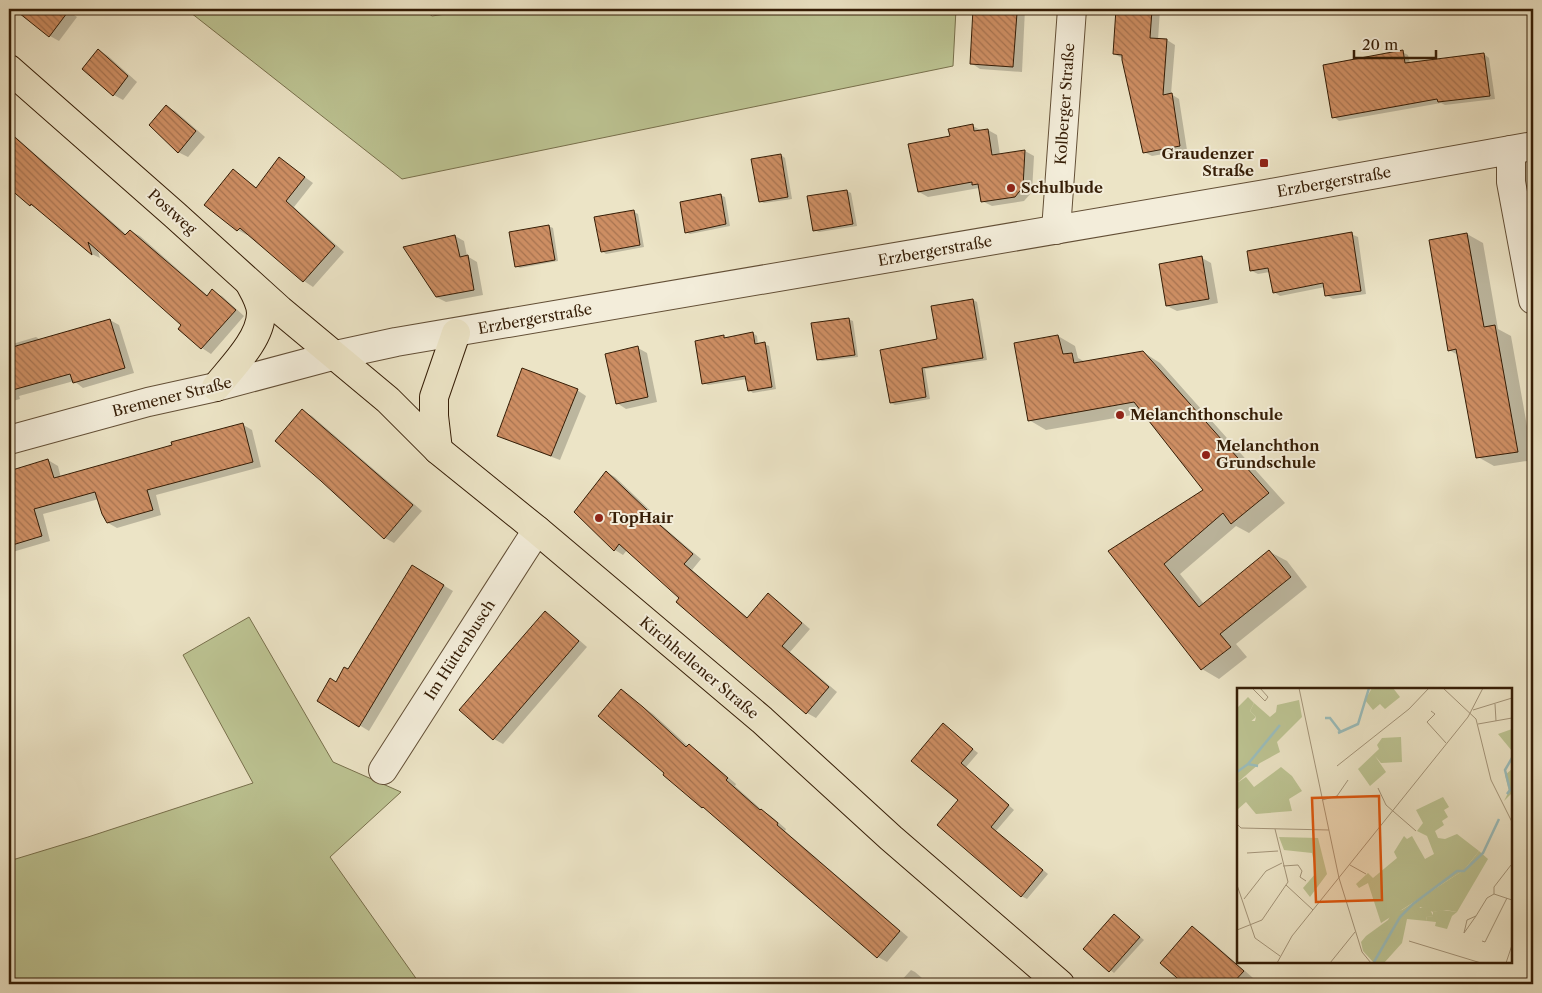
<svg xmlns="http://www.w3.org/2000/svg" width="1542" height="993" font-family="'Libre Caslon Text',serif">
  <defs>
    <pattern id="building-back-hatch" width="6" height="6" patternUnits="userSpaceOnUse" patternTransform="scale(1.25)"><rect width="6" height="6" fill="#cd8e63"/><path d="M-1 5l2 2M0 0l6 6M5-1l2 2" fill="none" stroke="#a77350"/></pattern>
  </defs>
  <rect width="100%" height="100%" fill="#ece4c6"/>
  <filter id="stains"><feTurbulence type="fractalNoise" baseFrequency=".004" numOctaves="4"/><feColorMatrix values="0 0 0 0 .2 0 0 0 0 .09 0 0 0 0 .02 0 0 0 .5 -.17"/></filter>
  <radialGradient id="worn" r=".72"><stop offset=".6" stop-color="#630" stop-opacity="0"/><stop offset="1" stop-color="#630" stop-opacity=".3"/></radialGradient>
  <g fill="#bcc392" stroke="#78704c">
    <path d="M186,9H423L432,16L480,9H956L953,66L402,179Z"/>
    <path d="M249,617L333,762L401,792L330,857L420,984H9V861L88,837L253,783L183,655Z"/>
  </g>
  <g fill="#0003">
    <path d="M18,9H65L77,17L59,41L50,36L17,10Z"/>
    <path d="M977,9H1025L1022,72L980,69L971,63Z"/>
    <path d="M1118,9H1160L1158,40H1167L1175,45L1171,94L1179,99L1187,150L1152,156L1144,152L1122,58L1114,54Z"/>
    <path d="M99,50L108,56L137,82L123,100L114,95Z"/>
    <path d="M1402,52L1408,55L1410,63L1484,54L1489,58L1495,99L1445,105L1441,103L1339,121L1334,117Z"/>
    <path d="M166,106L175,111L205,137L188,157L178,152Z"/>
    <path d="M973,126L982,131L988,130L997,135L1000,155L1025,151L1034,156L1032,192L1024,201L992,206L982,201L979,188L928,197L919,192L951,137Z"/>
    <path d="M9,131L127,235L131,231L140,236L208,296L212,291L222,296L244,316L211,354L202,348L179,328L183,325L97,248L100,258L92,254L40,209L30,205L9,186Z"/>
    <path d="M781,155L785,158L792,199L764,203L760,201Z"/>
    <path d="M280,159L313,183L294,207L344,252L313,287L304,281L248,233L247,235L238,230L234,171L257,188Z"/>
    <path d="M847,191L851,193L857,226L819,232L814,230Z"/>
    <path d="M720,195L725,197L730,226L690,234L686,232Z"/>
    <path d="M634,212L638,214L644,247L606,254L602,251Z"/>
    <path d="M548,226L553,228L558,261L520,268L516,266Z"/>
    <path d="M1351,234L1358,237L1366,294L1333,299L1326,295L1325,287L1280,296L1274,292L1270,272L1258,274L1252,271Z"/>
    <path d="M1467,234L1483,243L1498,329L1511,336L1533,460L1494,466L1478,457L1458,355L1449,350L1430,241Z"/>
    <path d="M455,236L464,241L467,256L477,262L483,295L446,302L436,297Z"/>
    <path d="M1202,258L1211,263L1218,303L1177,311L1167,306Z"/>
    <path d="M973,300L977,302L987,360L925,369L930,399L895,405L891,403L939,340Z"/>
    <path d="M848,319L853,321L858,357L822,361L818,359Z"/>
    <path d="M110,320L119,325L134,373L83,388L74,381L19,396L20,399L9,402V345L36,337L42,341Z"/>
    <path d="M753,333L757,336L758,345L764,344L769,346L776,389L753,393L749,390L747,379L708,385L704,383L724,337L727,338Z"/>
    <path d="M1058,336L1075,346L1078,358L1085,362L1143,352L1160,363L1285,503L1249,533L1236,526L1180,574L1204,604L1270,552L1287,561L1307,587L1236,644L1247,657L1219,679L1202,669L1109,551L1205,490L1144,413L1046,430L1029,420Z"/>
    <path d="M638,348L647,353L657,402L626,409L617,403Z"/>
    <path d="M577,390L586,396L560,460L507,440L498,435Z"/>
    <path d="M303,411L312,416L422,511L394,543L385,538Z"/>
    <path d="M242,424L252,430L261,467L156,495L161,515L117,528L108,523L99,499L43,514L50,541L9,553V492L23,489L48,460L58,466L61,478L174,446Z"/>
    <path d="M606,472L615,477L655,515L653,518L701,559L692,570L748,618L769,595L777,600L810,629L790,652L837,692L816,718L807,713L627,550L623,555L615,550Z"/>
    <path d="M413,567L453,591L369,731L318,700L349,671Z"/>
    <path d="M545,613L554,618L587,647L503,744L494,739Z"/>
    <path d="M621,691L653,714L688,746L698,751L736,784L735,786L763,811L771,816L786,829L785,831L908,937L887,962L878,957L711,812L703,807L664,774L665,773Z"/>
    <path d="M943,725L978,753L966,767L1014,810L996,831L1048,874L1027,899L1021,896Z"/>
    <path d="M1115,916L1144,940L1114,973L1085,949Z"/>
    <path d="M1193,928L1203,934L1253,978L1248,984H1184L1161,965Z"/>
    <path d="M911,970L915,972L929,984H898Z"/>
  </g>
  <g fill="url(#building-back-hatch)" stroke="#351d06">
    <path d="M14,9H70L49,37Z"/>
    <path d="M973,9L1017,13L1013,67L970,64Z"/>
    <path d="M1116,9L1152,10L1150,38L1167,39L1163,95L1172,93L1180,146L1143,153L1122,60V55L1113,54Z"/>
    <path d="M98,49L128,76L113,96L82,69Z"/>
    <path d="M1403,50L1405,63L1484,53L1490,96L1438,102L1437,99L1332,118L1323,65Z"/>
    <path d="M166,105L196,131L178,153L149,125Z"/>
    <path d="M973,124L974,131L988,129L992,155L1025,150L1023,187L1015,197L981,202L978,184L972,185V182L918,192L908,144L950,136L948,129Z"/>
    <path d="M9,132L125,235L130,230L207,296L212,289L236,310L201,349L178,329L181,325L88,242L92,255L31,204L30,206L9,188Z"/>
    <path d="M781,154L788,197L759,202L751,159Z"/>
    <path d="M279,157L305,177L286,201L335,246L303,282L240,228L237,231L204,205L233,169L256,188Z"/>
    <path d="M847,190L853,224L813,231L807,196Z"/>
    <path d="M721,194L726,224L685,233L680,202Z"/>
    <path d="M634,210L640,245L601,252L594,217Z"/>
    <path d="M549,225L555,260L515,267L509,232Z"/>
    <path d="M1352,232L1361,291L1325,296L1323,283L1273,293L1268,268L1250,271L1247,251Z"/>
    <path d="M1467,233L1484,327L1495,325L1518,452L1476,458L1456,349L1448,351L1429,240Z"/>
    <path d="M455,235L460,257L468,255L474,290L436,297L403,247Z"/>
    <path d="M1202,256L1209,299L1166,306L1159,264Z"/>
    <path d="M973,299L983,358L922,368L926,397L890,403L880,350L937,339L931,306Z"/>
    <path d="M849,318L855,355L817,360L811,323Z"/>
    <path d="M110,319L125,368L73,383L70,374L9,391V348Z"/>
    <path d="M753,332L755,344L765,342L772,387L748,391L745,376L702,384L695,341L724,335V338Z"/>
    <path d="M1058,335L1063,354L1072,353L1074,363L1143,351L1269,493L1231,524L1223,513L1164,564L1199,607L1269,550L1291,577L1220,634L1231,647L1201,670L1108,551L1203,490L1134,402L1028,421L1014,343Z"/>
    <path d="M638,346L648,397L616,404L605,354Z"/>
    <path d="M522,368L578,389L551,456L497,436Z"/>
    <path d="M302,409L413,505L384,539L321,481L275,441Z"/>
    <path d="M243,423L253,462L147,490L153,510L107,523L102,514L95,492L34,509L42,536L9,546V471L48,459L54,478L172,445L171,442Z"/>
    <path d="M606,471L647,510L645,512L693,554L684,564L747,618L768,593L802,623L782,646L829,687L806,714L676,602L679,598L619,544L614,551L574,512Z"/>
    <path d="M412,565L444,585L359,727L317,701L330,678L336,682L344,667L348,669Z"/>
    <path d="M545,611L579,641L493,740L459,710Z"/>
    <path d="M621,689L643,707L686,747L689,744L728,778L726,780L760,810L761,809L778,823L777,825L900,931L877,958L703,807L702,808L663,775L664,773L598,716Z"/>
    <path d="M943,723L973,749L961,763L1009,805L991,827L1043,870L1021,897L937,825L958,800L911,761Z"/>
    <path d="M1114,914L1140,937L1109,972L1083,949Z"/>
    <path d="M1192,926L1244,971L1232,984H1184L1160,963Z"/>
  </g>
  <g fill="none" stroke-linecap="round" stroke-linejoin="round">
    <g stroke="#634f36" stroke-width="30">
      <g id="minor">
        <path d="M1511,150V182L1533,300"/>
        <path d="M1056,230L1072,9"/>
        <path d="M9,440L148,402L216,387L336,355L396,342L1271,193L1533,146"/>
        <path d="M383,770L537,530"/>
      </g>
    </g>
    <g stroke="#351d06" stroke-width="30">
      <g id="major">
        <path d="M9,69L175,215L280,310L388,400L438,450L537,530L762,720L891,838L1060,984"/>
        <path d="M216,387C231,368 261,339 261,313C261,303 255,293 250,284"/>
        <path d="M438,450L434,416V397L456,333"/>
      </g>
    </g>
    <use href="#minor" stroke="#f3edda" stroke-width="28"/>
    <use href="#major" stroke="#ece4c6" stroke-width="28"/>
  </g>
  <g fill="#8f2418" stroke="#f3edda" stroke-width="2">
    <rect x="1259" y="158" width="10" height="10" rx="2.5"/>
    <circle cx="1011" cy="188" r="5"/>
    <circle cx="1120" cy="415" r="5"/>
    <circle cx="1206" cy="455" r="5"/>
    <circle cx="599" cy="518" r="5"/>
  </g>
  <g text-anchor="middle" stroke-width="4" stroke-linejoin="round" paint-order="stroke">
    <g font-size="15" fill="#351d06" stroke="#f3edda">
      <text transform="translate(1065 104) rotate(-86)" y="5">Kolberger Straße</text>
      <text transform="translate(1334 182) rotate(-10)" y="5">Erzbergerstraße</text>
      <text transform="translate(172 212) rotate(42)" y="5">Postweg</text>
      <text transform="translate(935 251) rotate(-10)" y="5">Erzbergerstraße</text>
      <text transform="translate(535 319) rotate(-10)" y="5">Erzbergerstraße</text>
      <text transform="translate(172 397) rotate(-14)" y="5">Bremener Straße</text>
      <text transform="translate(460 650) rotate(-57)" y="5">Im Hüttenbusch</text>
      <text transform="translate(699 668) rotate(40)" y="5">Kirchhellener Straße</text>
    </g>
    <g font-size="15" font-weight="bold" fill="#351d06" stroke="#f3edda" text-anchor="start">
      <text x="1254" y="159" text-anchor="end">Graudenzer<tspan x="1254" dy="17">Straße</tspan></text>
      <text x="1021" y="193">Schulbude</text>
      <text x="1130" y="420">Melanchthonschule</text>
      <text x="1216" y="451">Melanchthon<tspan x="1216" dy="17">Grundschule</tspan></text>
      <text x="609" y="523">TopHair</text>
    </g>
  </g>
  <g transform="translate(1237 688)">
    <rect width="275" height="275" fill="#ece4c6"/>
    <path d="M135,0H156L163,9L148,21L143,16L136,22L128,12ZM11,9L17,15L13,23L19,29L0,46V20ZM275,41V63L261,46ZM164,49L165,74L144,75L138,68L149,84L133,98L121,81L142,61L140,57L145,50ZM44,79L55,88L65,103L52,111L55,123L19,126L9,114L0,122V95L9,89L17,99ZM275,81V105L267,113L272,103L268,87ZM206,109L212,119L207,122L211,129L205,133L207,137L198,143L201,150L208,151L220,146L242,163L227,182L144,235L131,195L122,200L119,196L131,185L136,190L160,170L157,164L167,148L170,151L175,148L188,171L197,166L190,148L180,143L186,135L179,122ZM42,149L81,150L90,186L73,209L66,200L79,185L75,165L47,162ZM205,222L220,224L215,228L210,241L198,238L199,234L190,233L189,228L196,229V224Z" fill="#bcc392"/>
    <path d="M62,12L65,29L40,54L43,64L23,75L0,95V46L10,33H18L19,29L13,23L17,15L33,29L39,24L40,17ZM242,163L251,171L220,224L209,222L196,224L183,219L180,228H189L190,233L170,231L165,255L147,275H137L126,263L124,254L129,248L151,232L155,224L165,222L227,182Z" fill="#bcc392"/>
    <path d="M182,220H192L197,229L180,228L178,225Z" fill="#bcc392"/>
    <path fill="none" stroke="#9abdbc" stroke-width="2.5" d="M88,30H93L103,43M101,45L121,36L132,0M11,76L43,37M0,84L11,76L21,78M270,106L273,102L268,82L275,70M137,274L163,229L176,216L220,183H227L246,165L262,131"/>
    <path fill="none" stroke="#a39479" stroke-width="1" d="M62,0L102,190L125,264L134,275M206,0L239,31L254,92L275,134M16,1L28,13L31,9L23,0M258,16L259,33M236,22L275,10M194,23L198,26L190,34L209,55M241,36L275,30M100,78L172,21L192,0M141,100L149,117L179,143M85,112L100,108L111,92M0,136L4,140L92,142M10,165L41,163M113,177L129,186M46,178L61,177L65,183L63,189L69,193M0,197L18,250L43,268M49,197L76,222M257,206L275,212M7,211L29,183L45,175M239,228L227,245L230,232L239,228L250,210L257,206V199L274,177M0,242L25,232L51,194L38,141M172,253L244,275M245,253L248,254L270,210M40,275L55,248L231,29L246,0M93,275L118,244M269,275L275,257"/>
    <path fill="#df560c" fill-opacity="0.15" stroke="#df560c" stroke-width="2.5" d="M142,108L145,212L79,214L75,110Z"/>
    <rect width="275" height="275" fill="none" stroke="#351d06" stroke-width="2.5"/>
  </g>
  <rect width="1542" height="993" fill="none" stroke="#ece4c6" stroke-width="30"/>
  <rect x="10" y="10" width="1522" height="973" fill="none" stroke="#351d06" stroke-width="2.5"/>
  <rect x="15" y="15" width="1512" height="963" fill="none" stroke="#351d06"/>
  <path d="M1354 50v8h82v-8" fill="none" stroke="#351d06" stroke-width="2.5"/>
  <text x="1362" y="50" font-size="15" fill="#351d06" stroke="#f3edda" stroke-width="4" paint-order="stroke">20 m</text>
  <rect width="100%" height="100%" filter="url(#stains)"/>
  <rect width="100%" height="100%" fill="url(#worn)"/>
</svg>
